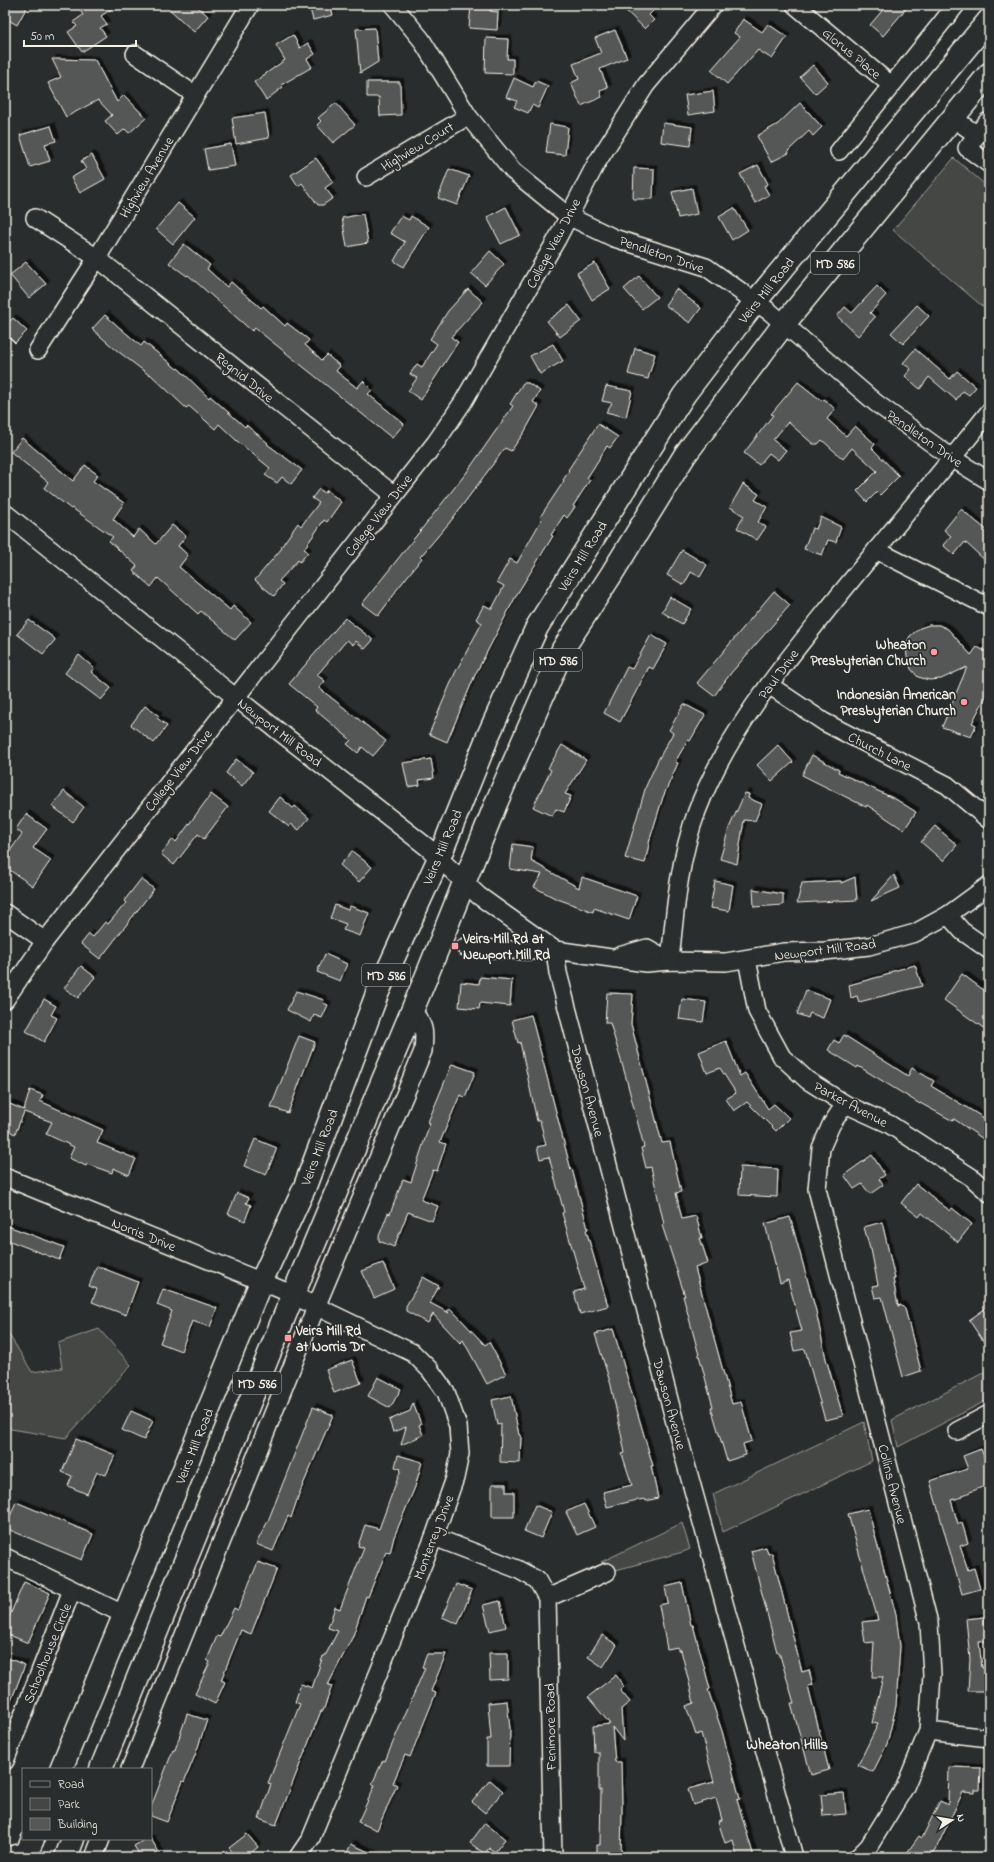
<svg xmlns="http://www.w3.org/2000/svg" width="994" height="1862" font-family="'Indie Flower',sans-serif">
  <defs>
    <filter id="shadow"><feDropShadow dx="3.5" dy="-3.5" stdDeviation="0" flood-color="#0009"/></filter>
  </defs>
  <rect width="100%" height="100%" fill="#2a2d2e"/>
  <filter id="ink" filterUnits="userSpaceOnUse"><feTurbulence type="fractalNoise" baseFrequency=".025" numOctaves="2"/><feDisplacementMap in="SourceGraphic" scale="8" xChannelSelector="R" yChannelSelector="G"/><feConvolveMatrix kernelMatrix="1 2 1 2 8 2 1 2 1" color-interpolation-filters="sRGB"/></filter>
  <g filter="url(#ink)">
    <g fill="#444645" stroke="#9c9c96">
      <path d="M954,158L989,188V312L893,230Z"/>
      <path d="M5,1328L32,1372L62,1368L58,1343L99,1329L131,1365L66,1438L11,1429L5,1423Z"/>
      <path d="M989,1370V1399L898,1447L892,1420Z"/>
      <path d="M864,1422L872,1461L723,1532L713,1494Z"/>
      <path d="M682,1523L690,1549L683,1552L612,1571L611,1566L601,1562Z"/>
    </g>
    <g fill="#555756" stroke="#f4f1e8" filter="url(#shadow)">
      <path d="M5,5H28L17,25L5,18Z"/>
      <path d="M90,5H117L101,16L107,24L100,28L106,36L82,52L68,32L77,26L73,22L83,15L81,12Z"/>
      <path d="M165,5H196L208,16L194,32Z"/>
      <path d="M309,5H330L333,15L313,20Z"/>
      <path d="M471,5H491L490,11L498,12L497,30L469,28Z"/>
      <path d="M620,5H659L649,15L654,20L645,29Z"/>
      <path d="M887,5H909L883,36L870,25Z"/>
      <path d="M743,19L762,32L768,24L787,37L772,59L758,50L727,84L711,70L740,37L734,33Z"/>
      <path d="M375,28L378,62L360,73L356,29Z"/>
      <path d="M615,30L627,58L600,69L608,88L600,91L602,97L581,106L571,83L579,79L573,64L601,53L595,38Z"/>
      <path d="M293,35L300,48L308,43L315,54L307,59L312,67L281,85L283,87L266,100L254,82L285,60L276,45Z"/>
      <path d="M486,38L508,39L507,59H513V74L485,73Z"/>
      <path d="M52,59L95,60L117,102L124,95L146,118L129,133L125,129L118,135L105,121L112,115L98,100L66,117L48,83L61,77Z"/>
      <path d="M813,65L828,82L815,94L800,77Z"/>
      <path d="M514,78L533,87L536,81L548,86L538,108L532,105L528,113L514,107L517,101L506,97Z"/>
      <path d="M367,82H400L401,115L380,116L379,97H367Z"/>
      <path d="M713,91L715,111L688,115L685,95Z"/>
      <path d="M336,103L355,125L333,143L317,125L321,121L318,118Z"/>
      <path d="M800,103L822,127L813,136L809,131L788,151L789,153L771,162L757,136L778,124Z"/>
      <path d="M265,113L269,138L236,144L232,118Z"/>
      <path d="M663,123L692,127L690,146L661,142Z"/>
      <path d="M550,124L568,127L565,155L546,153Z"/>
      <path d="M51,126L56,141L45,144L50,161L30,167L20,135Z"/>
      <path d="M231,144L235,166L208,170L204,149Z"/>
      <path d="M92,155L105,179L80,193L71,178L86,169L81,161Z"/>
      <path d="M316,158L333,182L325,188L333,198L323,205H318L302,183L298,186L291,175Z"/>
      <path d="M758,165L768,184L764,186L769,195L755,203L740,174Z"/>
      <path d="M634,168L654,169L653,199H633Z"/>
      <path d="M449,169L469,176L457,205L438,198Z"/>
      <path d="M692,188L697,214L678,218L672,192Z"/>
      <path d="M178,203L195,217L173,244L156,229Z"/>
      <path d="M506,207L520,235L501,244L487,217Z"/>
      <path d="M734,208L748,230L732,240L719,217Z"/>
      <path d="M363,214L368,243L347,247L342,218Z"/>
      <path d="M401,216L409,220L411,216L429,227L404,267L394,261L405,242L390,233Z"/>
      <path d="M184,244L210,265L207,269L227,287L231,282L261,308L263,306L285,326L287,323L309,340L305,345L322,360L327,355L340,366L336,371L357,388L363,381L372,390L368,394L404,424L392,438L255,328L252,331L188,275L187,276L169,263Z"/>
      <path d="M490,251L504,264L485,285L471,273Z"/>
      <path d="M26,262L46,284L29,298L10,275Z"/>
      <path d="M595,263L610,289L592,300L577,273Z"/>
      <path d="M639,276L657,297L642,309L624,289Z"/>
      <path d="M877,286L886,295L870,313L875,317L858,336L837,316L845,307L852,313Z"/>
      <path d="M468,289L483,302L451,337L458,342L421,400L408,391L417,378L410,374L417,364L422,367L437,344L430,339L448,311Z"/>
      <path d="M676,289L701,308L690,323L665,305Z"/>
      <path d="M569,305L581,321L560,337L547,321Z"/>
      <path d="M917,305L929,316L903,344L891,333Z"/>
      <path d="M105,315L141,346L144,342L177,369L178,368L209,398L210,396L245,427L246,425L268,443L267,444L302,470L291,484L282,477L277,483L265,475L270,468L237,441L219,424L215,429L189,406L186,408L150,374L149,375L115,349L92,329Z"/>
      <path d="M13,318L27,331L15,343L5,333V326Z"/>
      <path d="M553,344L563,361L540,374L530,356Z"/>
      <path d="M635,348L655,354L648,379L628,374Z"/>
      <path d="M915,349L950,379L957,371L976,387L969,395L963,391L956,400L929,377L920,389L905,376L911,369L903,363Z"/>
      <path d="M798,382L822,401L824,399L835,409L827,419L846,436L855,426L875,444L872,448L899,476L880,495L877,492L867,502L857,491L877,471L852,448L843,459L822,440L818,444H813L788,422L773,440L786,450L778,460L769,453L759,465L744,453L773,415L771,414Z"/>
      <path d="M523,383H528L540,391L533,402L539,406L525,431L511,451L505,448L450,522L420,557L422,558L395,592H396L378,616L362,604L467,472L513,406L510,404Z"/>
      <path d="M606,386L632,391L626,417L606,412L612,403L602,401Z"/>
      <path d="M598,424L618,437L610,448L607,446L594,467L587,478L590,480L573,506L575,507L567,518L564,515L551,535L553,536L517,594L475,675L447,742L429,734L455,673L482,623L476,619L484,605L492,609L504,586L497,582L510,559L517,563L542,519L540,517L564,481L563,480L569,471L568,470Z"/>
      <path d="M22,438L73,481L85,465L98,475L93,481L124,503L113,519L133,537L139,529L156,544L172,525L186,536L178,546L188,555L179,567L230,610L233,606L251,622L235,640L201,611L198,614L158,578L151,587L133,571L137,566L109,541L113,537L72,508L71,509L44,488L48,482L11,452Z"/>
      <path d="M743,484L759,494L755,500L767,507L758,522L766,527L757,540L737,528L744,516L730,507Z"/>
      <path d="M319,489L325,493L327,490L341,502L327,522L324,520L304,549L308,552L300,562L298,560L279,581L283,584L274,596L255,580L282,548L281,547L298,523L301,526L319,503L312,498Z"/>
      <path d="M961,509L989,532V564L965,542L954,555L943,545L951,536L944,530Z"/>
      <path d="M821,517L841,527L836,542L828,540L822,555L804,549L812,528L816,529Z"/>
      <path d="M682,550L707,565L700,577L691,572L684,585L667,575Z"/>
      <path d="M774,591L790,605L731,673L714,696L697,683Z"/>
      <path d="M670,597L691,609L682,624L662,612Z"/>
      <path d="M345,618L373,640L365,649L356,641L353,645L347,640L317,675L325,681L319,688L386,741L373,756L362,747L358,753L347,744L351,740L315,710L317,707L289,684Z"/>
      <path d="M29,620L54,638L55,640L43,654L17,634Z"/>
      <path d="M929,625H939L948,629L971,655L977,647L989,653V698L986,696L972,723L976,725L971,737L942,727L967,667L941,679L929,680L918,677L911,669L907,657L906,644L910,636L920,628Z"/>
      <path d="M651,635L667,644L653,669L649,667L620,722L604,713L627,667L632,669Z"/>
      <path d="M79,655L94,668L91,672L111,688L101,700L65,673Z"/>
      <path d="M684,704L705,715L690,741L688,740L675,762L678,763L663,797L650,839L645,863L625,858L646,786L658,760L673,733L669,730Z"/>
      <path d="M145,706L159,716L157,718L167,726L154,743L131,725Z"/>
      <path d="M562,745L586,760L565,794L571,796L564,812L556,809L552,816L533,807L551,770L548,768Z"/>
      <path d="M778,745L793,762L772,781L757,765Z"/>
      <path d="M812,755L839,770L838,772L897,800L916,812L904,830L867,805L866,807L802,775Z"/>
      <path d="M236,759L253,772L242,786L226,773Z"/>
      <path d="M431,759L434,778L419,780L420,785L408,787L403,763Z"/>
      <path d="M64,791L84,807L73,822L52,806Z"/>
      <path d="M745,793L749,794L748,798L762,804L755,821L744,820L737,864L720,859L729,828Z"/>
      <path d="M211,794L228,807L204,839L198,834L174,865L161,854L173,839L176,842Z"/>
      <path d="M280,797L293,808L295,806L309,818L299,830L291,824L289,827L269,811Z"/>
      <path d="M26,814L47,829L33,848L51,860L33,886L5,867V858L22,834L16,829Z"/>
      <path d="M935,826L957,845L943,861L921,842Z"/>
      <path d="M513,844L533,847L531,861L579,888L582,877L637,896L629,920L594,908L593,912L555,898L534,887L542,874L510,869Z"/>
      <path d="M352,851L372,867L359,882L340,865Z"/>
      <path d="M894,875L900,888L871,901Z"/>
      <path d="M855,877L857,900L797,903L802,883L841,881V883Z"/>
      <path d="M141,879L154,889L100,959L81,944L89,934L93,937L105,922L108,924L126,903L124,901Z"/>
      <path d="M715,881L733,885L729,911L710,908Z"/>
      <path d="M753,889L783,894V905L754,907Z"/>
      <path d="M335,905L348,910L350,906L369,913L360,936L343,930L346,924L330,918Z"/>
      <path d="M325,954L347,964L340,981L317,972Z"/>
      <path d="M915,965L922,986L859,1002L857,996L851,998L849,985L890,974V972Z"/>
      <path d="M81,966L95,977L78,998L64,988Z"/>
      <path d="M962,974L989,994V1032L944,1000Z"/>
      <path d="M480,977L512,980L510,1006L480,1003L479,1009L459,1007L461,982L479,984Z"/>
      <path d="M806,990L830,999L823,1018L810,1013L808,1018L797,1014Z"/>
      <path d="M296,991L324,1000L323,1003L328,1005L322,1018L314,1015L311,1022L287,1010Z"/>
      <path d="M607,993L633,994L631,1024L662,1143L670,1142L681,1192L676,1193L682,1219L696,1216L702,1238H700L708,1263L695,1268L732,1404L741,1402L752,1441L743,1444L746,1455L727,1461L711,1407H713L683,1296H685L662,1225L664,1224L651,1167L646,1168L641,1148L644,1147L625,1074L610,1023H605Z"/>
      <path d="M44,999L56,1006L51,1015L57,1018L44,1042L26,1031Z"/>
      <path d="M682,999L706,1002L703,1022L679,1019Z"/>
      <path d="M531,1015L571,1170L572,1169L588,1229L586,1230L608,1306L580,1314L574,1292L584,1289L562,1213L564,1212L549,1157L540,1159L537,1147L546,1145L540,1121H537L520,1042L518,1043L512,1020Z"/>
      <path d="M844,1035L908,1076L912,1068L934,1081L931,1086L989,1121V1143L954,1119L953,1121L920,1103V1104L858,1066L857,1068L828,1050L834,1040L839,1043Z"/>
      <path d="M299,1036L315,1042L288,1113L271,1107Z"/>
      <path d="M726,1041L740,1076L745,1073L768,1109L774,1104L789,1118L776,1131L747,1102L734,1111L726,1099L736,1093L720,1068L707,1073L699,1052Z"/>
      <path d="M452,1064L475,1072L465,1097L460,1095L440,1142L446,1144L437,1171L433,1170L421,1200L438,1206L432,1221L408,1212L394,1247L379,1241V1236L388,1213L390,1214L403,1179L411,1182L430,1123L428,1122Z"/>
      <path d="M30,1090L43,1095L40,1101L103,1130L97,1143L136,1159L129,1175L113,1168L112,1173L87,1164L86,1166L69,1158L74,1147L46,1134L52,1122L24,1112L15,1134L5,1129V1102L24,1110Z"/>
      <path d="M255,1139L277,1148L266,1175L244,1166Z"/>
      <path d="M872,1155L885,1175L879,1179L883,1185L870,1194L862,1184L854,1189L844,1175Z"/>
      <path d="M740,1167L778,1169L777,1197L739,1195Z"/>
      <path d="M916,1184L950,1211L952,1208L972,1224L958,1242L922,1213L919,1217L901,1203Z"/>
      <path d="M237,1193L249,1198L246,1203L251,1205L245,1221L228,1214Z"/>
      <path d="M790,1217L816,1311L826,1359L843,1416L825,1420L805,1349L794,1351L790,1333L802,1331L788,1280L780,1283L765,1224Z"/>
      <path d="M882,1222L895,1279H893L898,1306L901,1305L905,1309L921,1371L903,1377L882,1297L875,1298L872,1286L878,1285L871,1249H870L864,1227Z"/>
      <path d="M5,1225L64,1247L59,1260L5,1239Z"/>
      <path d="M383,1263L394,1289L374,1298L362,1271Z"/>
      <path d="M97,1266L138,1282L126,1315L92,1302L97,1289L89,1286Z"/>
      <path d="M423,1277L439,1286L430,1303L449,1313L447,1311L451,1309L485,1345L489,1342L506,1374L487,1384L463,1340L460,1343L433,1314L428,1323L406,1311V1306Z"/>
      <path d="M163,1289L217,1308L210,1327L192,1321L181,1351L160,1343L172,1311L157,1305Z"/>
      <path d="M989,1306V1350L969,1320Z"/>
      <path d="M613,1329L653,1466H651L658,1498L646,1501L645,1499L633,1501L607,1507L603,1492L632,1485L622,1454L625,1453L611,1385L595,1334Z"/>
      <path d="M352,1360L361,1383L334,1393L326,1370Z"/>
      <path d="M378,1377L401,1389L390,1408L368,1396Z"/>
      <path d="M511,1396L519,1435L521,1436L520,1463L500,1462L501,1424L497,1425L492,1400Z"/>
      <path d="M413,1403L421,1424L419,1425L423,1435L401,1445L406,1427L393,1432L389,1420L410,1411Z"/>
      <path d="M313,1407L333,1415L299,1494L291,1518L288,1516L273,1551L256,1544L268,1521Z"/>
      <path d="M131,1411L153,1421L144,1440L122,1430Z"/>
      <path d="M76,1439L115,1455L106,1475L97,1472L87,1494L68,1486L72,1476L62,1472Z"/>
      <path d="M981,1449L989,1469V1478L985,1479L987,1485L963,1495V1497L951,1500L958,1524L962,1523L968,1543L960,1546L968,1570L974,1568L980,1589L962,1594L930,1481L968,1469L963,1456Z"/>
      <path d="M398,1455L422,1462L415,1487L394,1537L390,1553L386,1552L368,1597L366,1596L353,1636L328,1685L332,1686L323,1711H321L276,1825L259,1819L271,1784L268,1783L300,1704L295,1702L301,1684L312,1688L323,1656H325L338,1631L328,1628L335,1607L340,1609L364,1548L358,1546L365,1525L379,1529L401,1469L395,1467Z"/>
      <path d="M492,1484H506V1492H514V1517H492Z"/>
      <path d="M16,1502L93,1534L82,1560L5,1528Z"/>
      <path d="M584,1504L595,1527L577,1535L566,1512Z"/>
      <path d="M535,1505L552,1512L541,1538L524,1531Z"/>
      <path d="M868,1509L896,1615L900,1646L896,1706L887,1744L873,1772L858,1765L878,1724L872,1723L883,1677H872L874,1642L865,1643L862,1622L878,1620L848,1514Z"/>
      <path d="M766,1547L768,1554L772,1553L802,1672L809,1670L813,1685L808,1686L829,1770L811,1775L791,1703H794L779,1652H777L751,1551Z"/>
      <path d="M258,1562L277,1569L251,1634L241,1630L221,1680L225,1682L215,1704L195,1694L210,1662L207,1660L217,1636L220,1637L234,1608L238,1610Z"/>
      <path d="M24,1582L50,1593L28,1643L5,1633V1627Z"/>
      <path d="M682,1583L691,1625H693L710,1689L708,1690L722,1731L740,1799L737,1800L754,1857H737L733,1840L725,1843L718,1821L722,1820L716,1798L693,1805L688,1789L714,1782L701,1733L696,1735L686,1706L694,1703L681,1650L678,1651V1647L667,1649L659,1605L668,1603L665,1587Z"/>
      <path d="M456,1584L472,1590L458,1624L442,1617Z"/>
      <path d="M500,1601L506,1627L490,1631L483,1605Z"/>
      <path d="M984,1617L985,1625L989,1624V1638H986L987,1641L979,1642L982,1668H988L987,1691H968L970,1659L966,1619Z"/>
      <path d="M602,1635L617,1645L603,1667L588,1657Z"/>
      <path d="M489,1653H508V1679L490,1680Z"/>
      <path d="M427,1654H446L431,1691L436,1693L410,1757L405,1755L393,1783L397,1785L377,1830L358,1822L375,1785L372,1784L383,1760L385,1761L425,1668L422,1667Z"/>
      <path d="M5,1657L25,1665L6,1714L5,1713Z"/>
      <path d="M616,1675L624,1687L620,1690L630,1702L621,1709L623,1741L612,1727L615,1762H621L622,1806L621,1857H597V1845H600L601,1790H599V1752H594L593,1726L610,1724L588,1697Z"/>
      <path d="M507,1701L510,1729L509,1766H487V1739H491L488,1703Z"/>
      <path d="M187,1714L207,1720L196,1753L184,1782L183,1781L167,1822L151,1816V1807L173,1750H175Z"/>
      <path d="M949,1767L981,1768L980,1790H975V1793L963,1792L937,1847L929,1857H904L919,1836L922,1838L940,1801L948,1805Z"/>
      <path d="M490,1780L503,1791L485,1813L472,1802Z"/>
      <path d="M844,1793L846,1814L823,1816L821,1795Z"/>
      <path d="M485,1823L505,1839L495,1852L489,1848L485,1854L470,1843Z"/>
      <path d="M247,1834L258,1847L246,1857H237L229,1848Z"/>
      <path d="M146,1839H151L162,1857H141L134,1846Z"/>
      <path d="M351,1844L380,1857H345Z"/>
    </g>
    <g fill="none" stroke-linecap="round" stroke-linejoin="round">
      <g stroke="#f4f1e8" stroke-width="20">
        <g id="minor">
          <path d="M393,5L421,39L468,116L513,171L568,216L614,238L706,267L770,312L876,403L952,458L989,481"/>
          <path d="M795,5L891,85"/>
          <path d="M135,54L195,95"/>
          <path d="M953,118L977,135L967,148L989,164"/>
          <path d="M977,135L987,122L989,124"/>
          <path d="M839,151L956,5"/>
          <path d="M366,177L468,116"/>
          <path d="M35,218L97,258L394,495"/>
          <path d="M38,350L97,258L250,5"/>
          <path d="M5,513L235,697L427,847L479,896L555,950"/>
          <path d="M876,550L989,607"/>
          <path d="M769,685L824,722L947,785L989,820"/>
          <path d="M5,913L45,941"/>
          <path d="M948,915L962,931L989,950"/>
          <path d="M465,947L527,951L555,950L646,963L670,961L726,962L784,952L825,951L869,946L915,933L948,915L989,885"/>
          <path d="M555,950L558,973L684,1457L794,1857"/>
          <path d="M619,956L647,948L670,961"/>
          <path d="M747,959L757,1011L782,1057L807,1080L845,1104L889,1124L971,1177L989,1193"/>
          <path d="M670,961C675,910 679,859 697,811C726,735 778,671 828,609C881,543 936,479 989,412"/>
          <path d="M5,1000L45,941L436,442L463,402L557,239L596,164L646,85L713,5"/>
          <path d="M845,1104L831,1125L821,1148L817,1189L929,1623L932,1675L928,1731L905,1787L869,1846L858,1857"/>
          <path d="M5,1177L282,1290L413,1353L430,1370L446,1392L458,1426L460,1454L455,1478L434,1537L311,1838L298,1857"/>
          <path d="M957,1431L989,1414"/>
          <path d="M434,1537L517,1569L537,1580L547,1598L553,1857"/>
          <path d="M5,1557L123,1614"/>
          <path d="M547,1598L607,1572"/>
          <path d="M928,1731L989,1738"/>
          <path d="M5,1761L72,1590"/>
          <path d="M130,1769L316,1307L423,1051C425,1031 425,1026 412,1010"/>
          <path d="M5,1856L28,1851"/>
          <path d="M94,1857L101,1839"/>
        </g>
      </g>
      <g stroke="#f4f1e8" stroke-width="25">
        <g id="major">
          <path d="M61,1769L261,1282L304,1189L377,994L439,858L488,736L537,627L684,395L755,302L989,20"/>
          <path d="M101,1769L293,1295L427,975L497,801L563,649L611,575L685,455L784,324L989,74"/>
          <path d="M25,1857L33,1839"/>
          <path d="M66,1857L73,1839"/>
        </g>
      </g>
      <use href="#minor" stroke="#2a2d2e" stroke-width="17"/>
      <use href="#major" stroke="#2a2d2e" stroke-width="22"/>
    </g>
  </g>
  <g fill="#ff9aa2" stroke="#2a2d2e" stroke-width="1.5">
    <circle cx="934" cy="652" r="4"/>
    <circle cx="964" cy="702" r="4"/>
    <rect x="451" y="942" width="8" height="8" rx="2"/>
    <rect x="284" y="1334" width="8" height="8" rx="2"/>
  </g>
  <g text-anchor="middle" stroke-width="3.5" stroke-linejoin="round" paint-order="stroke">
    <g fill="#2a2d2e" stroke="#b7b6b0" stroke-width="1">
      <rect x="811" y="252" width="48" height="22" rx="3"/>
      <rect x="534" y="649" width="48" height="22" rx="3"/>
      <rect x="362" y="964" width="48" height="22" rx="3"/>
      <rect x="233" y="1372" width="48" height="22" rx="3"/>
    </g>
    <g font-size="13" font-weight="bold" fill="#f4f1e8">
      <text x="835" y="268">MD 586</text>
      <text x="558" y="665">MD 586</text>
      <text x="386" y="980">MD 586</text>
      <text x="257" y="1388">MD 586</text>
    </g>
    <g font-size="14" fill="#f4f1e8" stroke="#2a2d2e">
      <text transform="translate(852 53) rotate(40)" y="5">Glorus Place</text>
      <text transform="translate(417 146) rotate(-31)" y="5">Highview Court</text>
      <text transform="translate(146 177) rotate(-59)" y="5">Highview Avenue</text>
      <text transform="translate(553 243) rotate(-62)" y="5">College View Drive</text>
      <text transform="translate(662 254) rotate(19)" y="5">Pendleton Drive</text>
      <text transform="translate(766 290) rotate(-51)" y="5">Veirs Mill Road</text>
      <text transform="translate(245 377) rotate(39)" y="5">Regnid Drive</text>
      <text transform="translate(925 438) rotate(35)" y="5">Pendleton Drive</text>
      <text transform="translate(378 515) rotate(-52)" y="5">College View Drive</text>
      <text transform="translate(582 556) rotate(-58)" y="5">Veirs Mill Road</text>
      <text transform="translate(778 674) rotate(-54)" y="5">Paul Drive</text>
      <text transform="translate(280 732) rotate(38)" y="5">Newport Mill Road</text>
      <text transform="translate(880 751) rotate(27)" y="5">Church Lane</text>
      <text transform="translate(178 770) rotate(-52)" y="5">College View Drive</text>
      <text transform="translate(442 847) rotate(-67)" y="5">Veirs Mill Road</text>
      <text transform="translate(825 949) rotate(-7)" y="5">Newport Mill Road</text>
      <text transform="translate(588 1091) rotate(75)" y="5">Dawson Avenue</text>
      <text transform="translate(851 1104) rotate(28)" y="5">Parker Avenue</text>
      <text transform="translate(319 1147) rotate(-69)" y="5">Veirs Mill Road</text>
      <text transform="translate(144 1234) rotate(22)" y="5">Norris Drive</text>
      <text transform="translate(670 1404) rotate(75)" y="5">Dawson Avenue</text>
      <text transform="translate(194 1446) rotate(-68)" y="5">Veirs Mill Road</text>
      <text transform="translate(893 1484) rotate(76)" y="5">Collins Avenue</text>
      <text transform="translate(433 1537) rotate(-69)" y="5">Monterrey Drive</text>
      <text transform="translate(47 1653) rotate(-68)" y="5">Schoolhouse Circle</text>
      <text transform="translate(550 1727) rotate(-91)" y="5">Fenimore Road</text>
    </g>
    <g font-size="14" font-weight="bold" fill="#f4f1e8" stroke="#2a2d2e" text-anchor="end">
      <text x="926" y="649">Wheaton<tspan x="926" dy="16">Presbyterian Church</tspan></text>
      <text x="956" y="699">Indonesian American<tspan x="956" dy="16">Presbyterian Church</tspan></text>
      <text x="463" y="943" text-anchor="start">Veirs Mill Rd at<tspan x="463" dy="16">Newport Mill Rd</tspan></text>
      <text x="296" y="1335" text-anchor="start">Veirs Mill Rd<tspan x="296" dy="16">at Norris Dr</tspan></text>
    </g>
    <g font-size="15" font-weight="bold" fill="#f4f1e8" stroke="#2a2d2e">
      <text x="787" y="1749">Wheaton Hills</text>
    </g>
  </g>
  <rect width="994" height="1862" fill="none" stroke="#2a2d2e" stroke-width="20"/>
  <rect x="10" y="10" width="974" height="1842" fill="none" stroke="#f4f1e8" stroke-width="1.5" filter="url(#ink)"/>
  <rect x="22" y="1768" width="130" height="72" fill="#2a2d2e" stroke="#7b7b78"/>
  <rect x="30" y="1781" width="20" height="6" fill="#2a2d2e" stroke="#7b7b78"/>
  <text x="58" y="1788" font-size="12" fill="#f4f1e8">Road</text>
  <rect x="30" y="1798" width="20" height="12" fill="#444645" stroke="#7b7b78"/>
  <text x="58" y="1808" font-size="12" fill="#f4f1e8">Park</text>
  <rect x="30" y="1818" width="20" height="12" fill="#555756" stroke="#7b7b78"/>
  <text x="58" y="1828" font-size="12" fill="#f4f1e8">Building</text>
  <g transform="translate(952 1820) rotate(78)" stroke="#2a2d2e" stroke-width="3" paint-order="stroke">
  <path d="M0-3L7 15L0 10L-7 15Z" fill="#f4f1e8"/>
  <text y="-6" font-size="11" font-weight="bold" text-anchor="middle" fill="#f4f1e8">N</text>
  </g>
  <path d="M24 40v6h112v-6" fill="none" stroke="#f4f1e8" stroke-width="2"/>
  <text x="30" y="40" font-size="12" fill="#f4f1e8" stroke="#2a2d2e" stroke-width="3" paint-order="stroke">50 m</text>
</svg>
